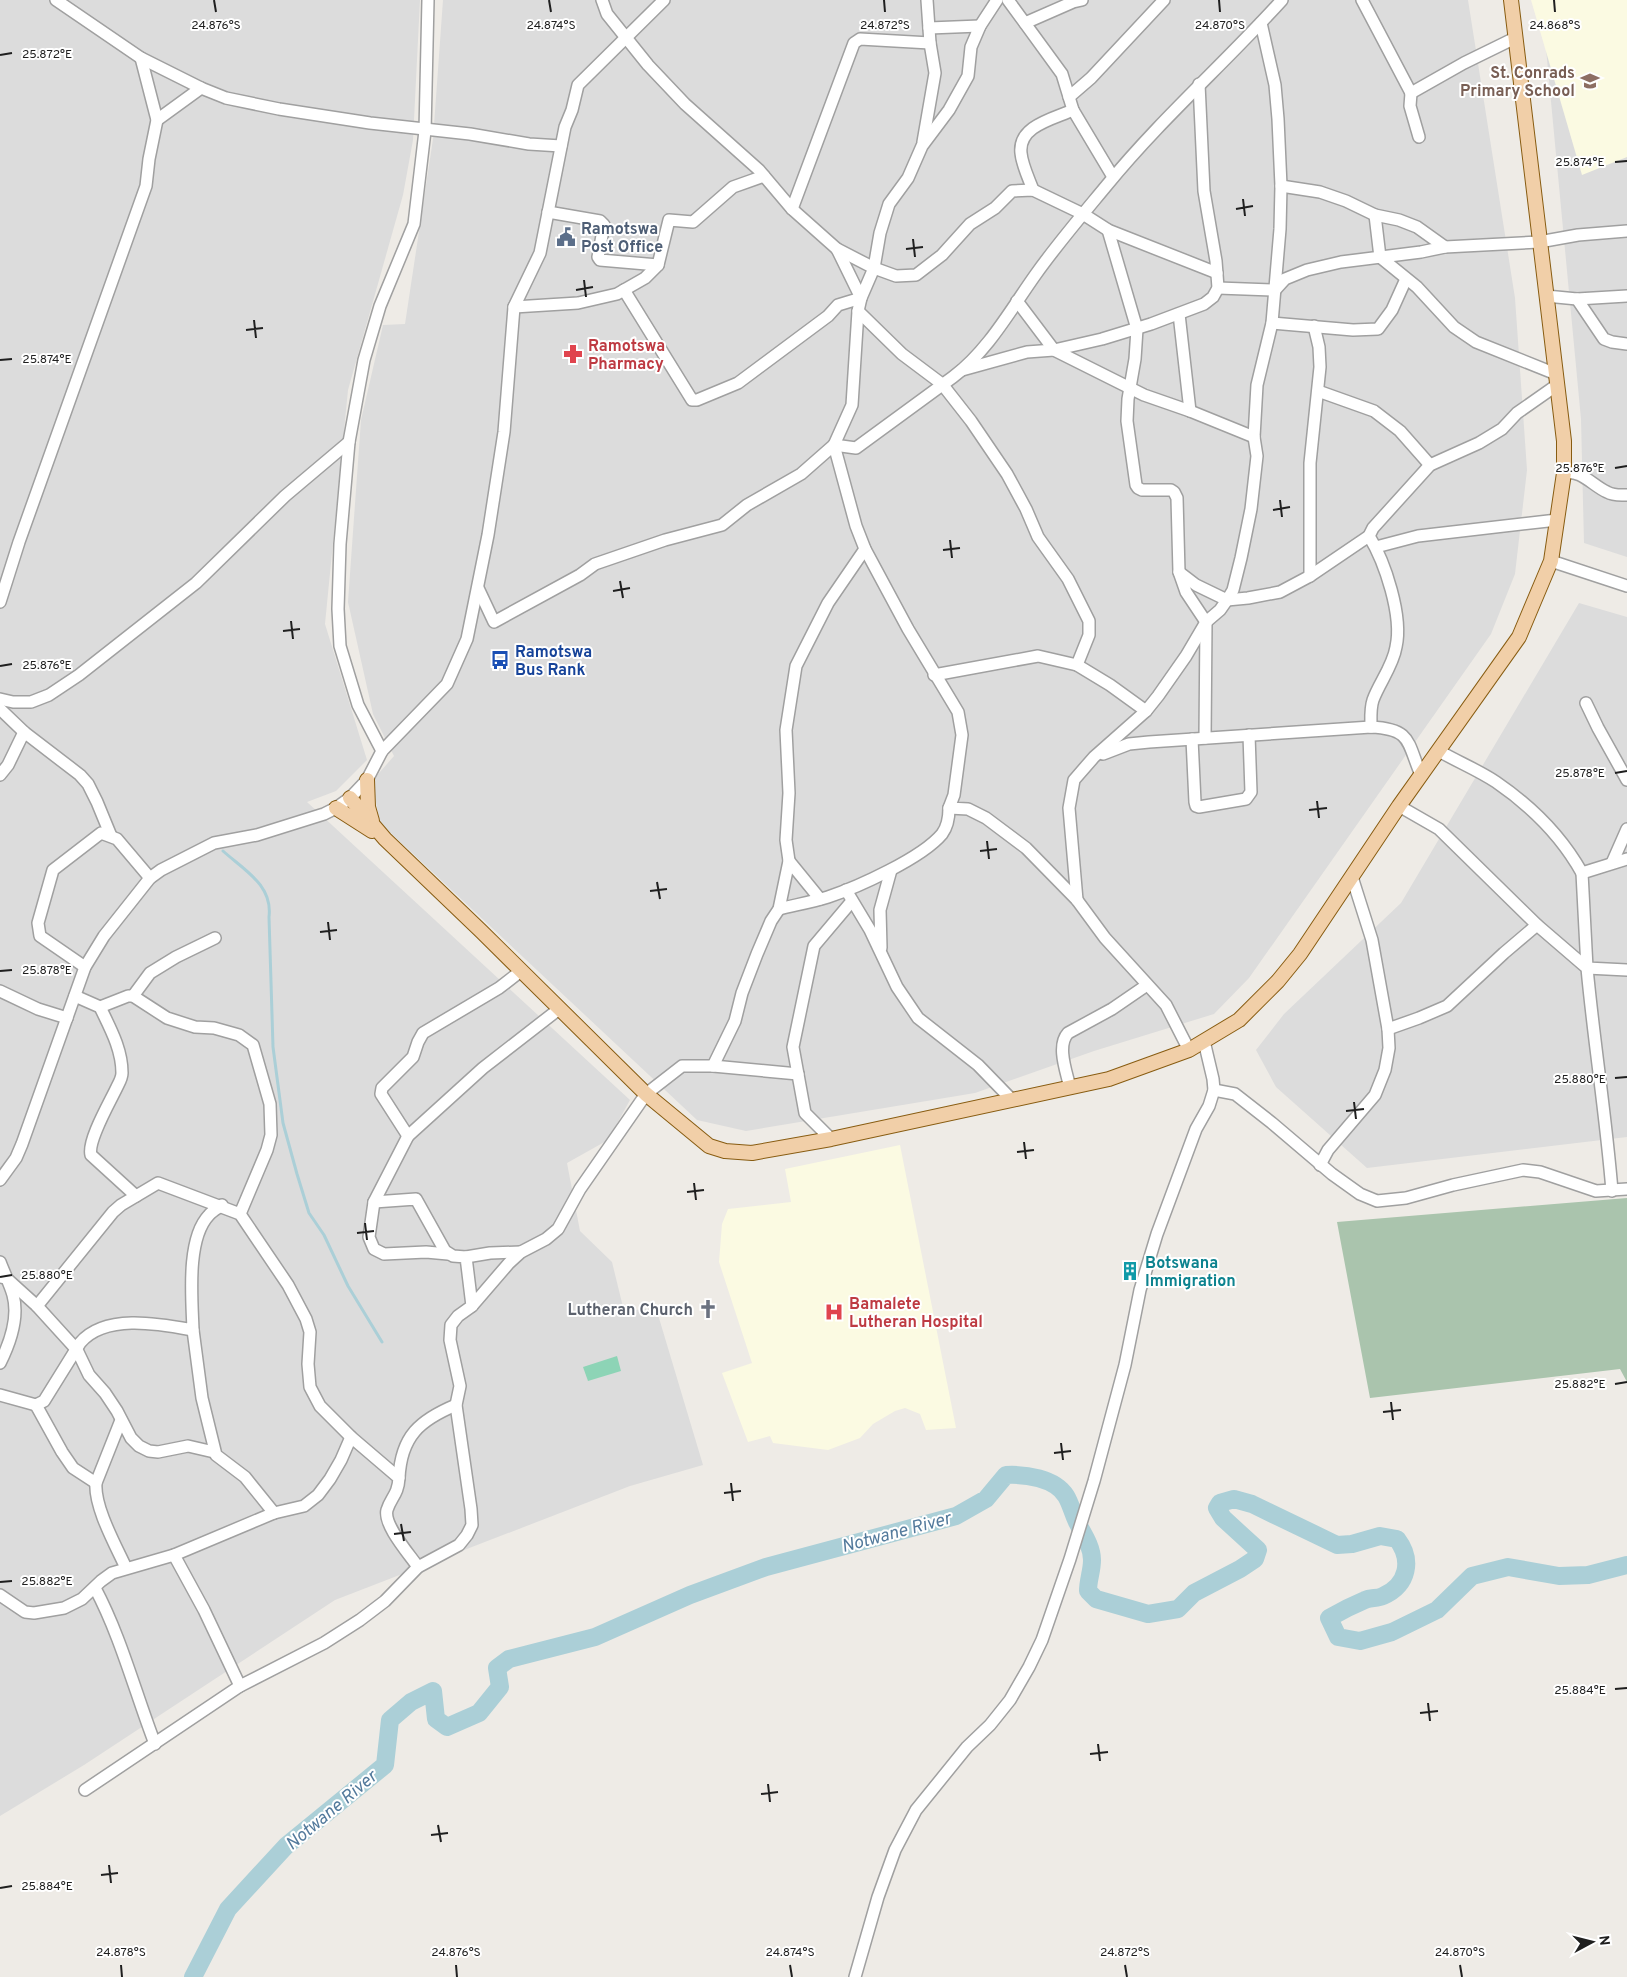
<svg xmlns="http://www.w3.org/2000/svg" width="1627" height="1977" font-family="Overpass,sans-serif">
  <rect width="100%" height="100%" fill="#eeebe6"/>
  <g fill="#dcdcdc">
    <path d="M0,0H420L413,140L403,195L348,390L325,624L367,760L336,791L307,802L630,1100L608,1140L567,1163L580,1231L612,1262L624,1311L656,1308L703,1465L630,1486L335,1600L84,1765L0,1816Z"/>
    <path d="M443,0H1468L1515,298L1527,470L1515,574L1491,634L1249,978L1214,1014L1094,1051L975,1093L746,1131L697,1120L380,823L372,781L394,756L373,714L348,602L361,420L383,325L405,324L433,139Z"/>
    <path d="M1627,0V557L1584,543L1581,419L1545,38Z"/>
    <path d="M1579,603L1627,617V1137L1367,1168L1276,1087L1256,1050L1284,1014L1401,903Z"/>
  </g>
  <g fill="#fbfae2">
    <path d="M1531,0H1627V157L1582,175Z"/>
    <path d="M900,1145L956,1428L926,1430L920,1414L905,1408L895,1411L873,1424L860,1438L828,1450L773,1443L770,1436L748,1442L722,1373L752,1363L719,1262L722,1224L728,1209L791,1202L785,1169Z"/>
  </g>
  <path fill="#aac4ad" d="M1627,1198V1382L1620,1369L1370,1398L1337,1222Z"/>
  <path fill="#8dd4b6" d="M617,1356L621,1371L588,1381L583,1367Z"/>
  <g fill="none" stroke-linecap="round" stroke-linejoin="round">
    <path stroke="#abcfd7" stroke-width="3" d="M223,851C244,870 273,885 269,917L273,1047L283,1123L297,1174L309,1213L324,1235L348,1286L382,1342"/>
    <path stroke="#abcfd7" stroke-width="18" d="M193,1977L228,1909L286,1846L385,1765L390,1720L411,1702L433,1691L436,1719L447,1727L479,1713L500,1687L497,1668L509,1659L595,1637L690,1595L766,1567L956,1516L986,1499L1006,1475C1025,1474 1055,1478 1066,1496C1071,1504 1073,1515 1078,1524C1084,1535 1092,1547 1092,1560C1092,1571 1088,1580 1088,1591L1096,1599L1148,1614L1178,1609L1194,1593L1240,1569L1255,1559L1258,1550L1223,1518L1217,1508L1220,1503L1234,1499L1252,1504L1337,1545L1352,1544L1380,1536L1397,1539C1413,1560 1408,1585 1383,1596C1377,1599 1371,1597 1365,1600C1353,1605 1341,1611 1329,1618L1338,1637L1360,1641L1392,1632L1437,1610L1472,1576L1508,1567L1559,1576L1588,1575L1627,1565"/>
    <g stroke="#a0a0a0" stroke-width="14">
      <g id="minor">
        <path d="M56,0L141,58L201,88L226,98L279,109L370,123L470,134L529,144L561,146"/>
        <path d="M602,0L607,14L648,65L685,104L759,170L792,209L837,249L861,298L858,311L852,405L834,445L856,526L865,549L908,629L958,712L962,735L954,795L949,808L968,809L986,818L1026,848L1077,900L1105,938L1166,1005L1189,1050"/>
        <path d="M1008,0L1062,74L1073,110L1113,177"/>
        <path d="M1362,0L1411,93L1464,63L1515,38"/>
        <path d="M1025,23L1073,2L1082,0"/>
        <path d="M929,28L980,26"/>
        <path d="M1411,93L1410,106L1419,137"/>
        <path d="M1069,97L1091,78L1164,0"/>
        <path d="M157,120L201,88"/>
        <path d="M923,142L935,73L930,43L927,0"/>
        <path d="M1033,190C1029,179 1022,165 1021,153C1018,126 1053,119 1073,110"/>
        <path d="M792,209L854,43L860,39L930,43"/>
        <path d="M548,212L600,221L604,225L598,257L600,260L658,265"/>
        <path d="M1375,215L1380,257L1417,287L1454,327L1476,342L1556,374"/>
        <path d="M1108,230L1137,329L1135,359L1128,399L1127,421L1136,485L1138,488L1142,490H1171L1174,492L1177,498L1179,572L1186,592L1206,622L1205,738"/>
        <path d="M1445,247L1539,242L1578,235L1627,231"/>
        <path d="M837,249L874,268L896,276L916,275L942,255L970,224L995,208L1012,191L1033,190L1083,214L1108,230L1217,273"/>
        <path d="M1218,288L1275,290L1285,279L1307,270L1341,262L1421,252L1445,247L1417,227L1399,220L1375,215L1346,201L1320,192L1281,186"/>
        <path d="M624,290L692,400H697L738,383L828,316L838,305L861,298L874,268L880,233L889,204L908,178L922,146L949,110L968,76L971,47L980,26L997,0"/>
        <path d="M1546,296L1577,299L1627,296"/>
        <path d="M1577,299L1604,339L1612,342L1627,344"/>
        <path d="M1017,301L1054,350L1144,395L1190,411L1254,437"/>
        <path d="M514,307L578,303L617,294L645,278L658,265L669,220L693,222L733,187L764,176"/>
        <path d="M858,311L902,354L942,384L971,421L1007,474L1026,509L1038,537L1068,579L1089,621V635L1077,665"/>
        <path d="M1179,314L1190,411"/>
        <path d="M1272,323L1353,330L1378,329L1392,310L1406,279"/>
        <path d="M962,370L1027,352L1054,350L1102,339L1151,324L1204,304L1213,297L1218,288L1216,261L1204,191L1199,84"/>
        <path d="M1318,391L1374,411L1400,431L1430,465"/>
        <path d="M1564,473C1581,469 1593,486 1607,492C1614,496 1620,495 1627,495"/>
        <path d="M1369,536C1385,562 1403,616 1396,647C1393,666 1379,683 1373,700C1370,709 1371,719 1371,727"/>
        <path d="M1376,547L1418,536L1557,520"/>
        <path d="M1551,561L1627,586"/>
        <path d="M1179,572L1196,585L1227,600L1248,598L1280,592L1310,576L1369,536L1373,528L1430,465L1479,443L1502,429L1517,413L1557,385"/>
        <path d="M1310,576V463L1320,367L1319,347L1314,326"/>
        <path d="M478,588L494,622L580,575L595,564L665,540L722,525L747,505L801,474L834,445L856,448L953,377C988,351 1011,309 1036,274C1058,243 1083,214 1107,185C1161,119 1225,63 1282,0"/>
        <path d="M0,602L19,542L146,186L149,159L157,120L141,58"/>
        <path d="M934,675L1038,656L1077,665L1110,685L1146,711"/>
        <path d="M0,699L13,702H31L49,695L79,675L196,583L285,496L349,442"/>
        <path d="M1586,703L1598,728L1627,780"/>
        <path d="M0,709L24,732L80,775L88,784L97,802L111,836"/>
        <path d="M1192,739L1195,802L1196,806L1199,807L1246,799L1251,792L1249,735"/>
        <path d="M382,751L358,705L340,646L338,609L340,544L349,442L364,360L380,306L414,224L425,131L428,0"/>
        <path d="M1439,751C1458,762 1478,770 1496,782C1531,806 1562,837 1582,873"/>
        <path d="M1103,754L1129,744L1149,742L1371,727C1412,729 1407,742 1421,775"/>
        <path d="M0,775L8,765L24,732"/>
        <path d="M1399,806L1439,829L1537,925L1587,968C1594,1043 1606,1116 1612,1191"/>
        <path d="M1627,859L1582,873L1587,968L1627,970"/>
        <path d="M789,861L820,899"/>
        <path d="M1612,863L1627,829"/>
        <path d="M846,890L870,930L897,987L918,1018L978,1065L1012,1100"/>
        <path d="M1077,900L1069,808L1074,780L1094,757L1146,711L1158,696L1186,656L1206,622L1220,610L1227,600L1233,590L1241,558L1251,509L1257,456L1254,437L1257,385L1272,323L1280,229L1281,186L1278,119L1275,85L1261,23"/>
        <path d="M779,909C795,905 812,902 828,897C858,887 922,858 942,834C948,826 949,817 949,808"/>
        <path d="M881,948L880,910L891,870"/>
        <path d="M85,967L40,936L38,923L53,870L101,833L117,839L150,878"/>
        <path d="M0,991L38,1009L67,1018"/>
        <path d="M75,996L100,1007C110,1028 122,1049 122,1073C122,1078 119,1083 117,1087C110,1102 87,1141 91,1155L136,1196"/>
        <path d="M133,996L150,973L176,957L215,938"/>
        <path d="M100,1007L128,996H133L167,1018L195,1027L214,1028L239,1035L253,1045L270,1104L271,1135L267,1150L240,1214"/>
        <path d="M1388,1029L1419,1018L1447,1006L1504,953L1537,925"/>
        <path d="M713,1066L735,1021L742,993L757,954L771,921L779,909L789,861L786,840L789,793L786,730L796,666L828,603L865,549"/>
        <path d="M1070,1088C1067,1073 1056,1046 1068,1033L1112,1009L1147,985"/>
        <path d="M1214,1090L1235,1094L1272,1123L1332,1174L1360,1194L1377,1201L1406,1198L1453,1185L1523,1170L1540,1172L1596,1191L1627,1189"/>
        <path d="M408,1136L381,1094L382,1088L413,1057L418,1042L423,1033L499,988L521,971"/>
        <path d="M831,1139L805,1113L793,1047L814,946L852,901"/>
        <path d="M1320,1165L1328,1150L1375,1095L1385,1070L1389,1048L1388,1029L1372,940L1352,877"/>
        <path d="M0,1180L16,1158L22,1144L85,967L104,936L150,878L161,870L214,843L257,835L324,814L336,808L350,798L367,780L382,751L447,684L467,639L488,535L504,432L514,307L540,253L565,127L572,110L578,85L664,0"/>
        <path d="M448,1254L426,1252L384,1254L374,1249L369,1237L374,1202L408,1136L483,1068L559,1009"/>
        <path d="M466,1257L490,1253L521,1252"/>
        <path d="M0,1262C4,1273 10,1284 13,1295C19,1317 10,1343 0,1363"/>
        <path d="M0,1277L6,1278L37,1306L77,1350L89,1375L105,1393L117,1411L131,1438L139,1446L149,1451L158,1452L188,1446L214,1452"/>
        <path d="M37,1306L113,1212L121,1205L158,1183L240,1214L288,1285L306,1319L310,1332L308,1364L310,1387L320,1406L351,1437L399,1478C398,1495 391,1497 387,1510C383,1525 410,1555 418,1567"/>
        <path d="M472,1306L509,1263L521,1252L546,1239L558,1229L580,1189L646,1094L682,1066H713L798,1074"/>
        <path d="M193,1330L202,1398L216,1455L245,1477L274,1513"/>
        <path d="M0,1395L36,1405L44,1401L80,1343C105,1313 160,1324 193,1330C192,1299 186,1239 209,1215C212,1211 218,1208 222,1205"/>
        <path d="M36,1405L62,1452L73,1468L96,1483"/>
        <path d="M121,1420L96,1483C94,1507 116,1546 126,1568"/>
        <path d="M399,1478C401,1436 420,1420 456,1405"/>
        <path d="M174,1555L204,1610L240,1686"/>
        <path d="M95,1588C121,1637 135,1692 155,1744"/>
        <path d="M0,1595L25,1612L34,1613L64,1608L82,1599L101,1581L112,1573L174,1555L274,1513L304,1506L318,1495L330,1479L341,1460L351,1437"/>
        <path d="M85,1790L240,1686L324,1643L360,1620L385,1601L418,1567L459,1545L467,1535L472,1525L471,1509L456,1405L460,1386L450,1340L451,1325L458,1316L472,1306L466,1257L453,1256L445,1251L416,1199L374,1202"/>
        <path d="M855,1977L878,1897L895,1850L916,1810L967,1747L990,1725L1010,1700L1029,1667L1042,1640L1070,1559L1094,1481L1125,1365L1140,1290L1157,1234L1196,1129L1209,1106L1214,1090L1213,1079L1204,1041"/>
      </g>
    </g>
    <g stroke="#885c11" stroke-width="16">
      <g id="major">
        <path d="M367,780L368,807L372,821"/>
        <path d="M350,798L385,839L481,931L646,1094L709,1146L725,1151L752,1153L831,1139L1109,1079L1189,1050L1239,1020L1278,981L1300,954L1399,806L1519,637L1551,561L1564,473V441L1511,0"/>
        <path d="M336,808L372,831"/>
      </g>
    </g>
    <use href="#minor" stroke="#fff" stroke-width="11"/>
    <use href="#major" stroke="#f1cfa8" stroke-width="14"/>
  </g>
  <path fill="none" stroke="#1f1f1f" stroke-width="2" d="M214,0L216,12M549,0L551,12M884,0L885,12M1219,0L1220,12M1554,0L1555,12M0,55L12,53M1615,162L1627,161M1243,199L1245,216M1236,209L1253,206M913,239L915,257M906,249L923,247M584,280L586,297M576,290L593,287M254,320L256,338M246,330L263,328M0,360L12,359M1615,468L1627,466M1280,500L1282,517M1273,510L1290,507M950,540L952,558M943,550L960,548M620,581L623,598M613,591L630,588M291,621L293,639M283,631L300,629M0,666L12,664M1615,773L1627,771M1317,801L1319,818M1309,810L1327,808M987,841L989,859M980,851L997,849M657,882L660,899M650,891L667,889M328,922L330,940M320,932L337,930M0,971L12,970M1615,1078L1627,1077M1354,1102L1356,1119M1346,1111L1364,1109M1024,1142L1026,1159M1017,1152L1034,1150M694,1183L696,1200M687,1192L704,1190M365,1223L367,1240M357,1233L374,1231M0,1277L12,1275M1615,1384L1627,1382M1391,1402L1393,1420M1383,1412L1401,1410M1061,1443L1063,1460M1054,1453L1071,1451M731,1483L733,1501M724,1493L741,1491M401,1524L404,1541M394,1534L411,1532M0,1582L12,1581M1615,1689L1627,1688M1428,1703L1430,1721M1420,1713L1438,1711M1098,1744L1100,1761M1090,1754L1108,1752M768,1784L770,1802M761,1794L778,1792M438,1825L441,1842M431,1835L448,1833M109,1865L111,1883M101,1875L118,1873M0,1888L12,1886M121,1965L122,1977M456,1965L457,1977M790,1965L792,1977M1125,1965L1127,1977M1460,1965L1462,1977"/>
  <defs>
    <g id="school-bare" transform="scale(1.5)"><path d="M0-5L7-2L0 1L-7-2ZM-4 1L0 2.5L4 1V4Q0 6-4 4Z" fill="#8d6e63" stroke="#fff" stroke-width="2.5" paint-order="stroke"/></g>
    <g id="civic-bare" transform="scale(1.5)"><path d="M-.6-6.5H3V-4.5H.6V-3L4-1V1h2V6H-6V1h2V-1L-.6-3ZM-1.2 2.5V6h2.4V2.5Z" fill="#5c6f8a" stroke="#fff" stroke-width="2.5" paint-order="stroke"/></g>
    <g id="pharmacy-bare" transform="scale(1.5)"><path d="M-2-6h4v4h4v4h-4v4h-4v-4h-4v-4h4Z" fill="#e0444e" stroke="#fff" stroke-width="2.5" paint-order="stroke"/></g>
    <g id="bus-bare" transform="scale(1.5)"><path d="M-5-6H5V4H4V6H2V4H-2V6H-4V4H-5ZM-3.5-4V0h7V-4ZM-3.5 1.2v1.5H-2V1.2ZM2 1.2v1.5H3.5V1.2Z" fill="#1a4fb4" stroke="#fff" stroke-width="2.5" paint-order="stroke"/></g>
    <g id="building-bare" transform="scale(1.5)"><path d="M-4-6H4V6H1V3H-1V6H-4ZM-2.5-4.3h1.7v1.8h-1.7ZM.8-4.3h1.7v1.8H.8ZM-2.5-1h1.7V.8h-1.7ZM.8-1h1.7V.8H.8Z" fill="#0f9aa8" stroke="#fff" stroke-width="2.5" paint-order="stroke"/></g>
    <g id="church-bare" transform="scale(1.5)"><path d="M-1.2-6h2.4v3.5h3.3v2.4h-3.3V6h-2.4V-.1h-3.3v-2.4h3.3Z" fill="#6b7280" stroke="#fff" stroke-width="2.5" paint-order="stroke"/></g>
    <g id="hospital-bare" transform="scale(1.5)"><path d="M-5-5h3v3.5h4V-5h3V5h-3V1.5h-4V5h-3Z" fill="#e0444e" stroke="#fff" stroke-width="2.5" paint-order="stroke"/></g>
  </defs>
  <g fill-rule="evenodd">
    <use href="#school-bare" x="1590" y="81"/>
    <use href="#civic-bare" x="566" y="237"/>
    <use href="#pharmacy-bare" x="573" y="354"/>
    <use href="#bus-bare" x="500" y="660"/>
    <use href="#building-bare" x="1130" y="1271"/>
    <use href="#church-bare" x="708" y="1309"/>
    <use href="#hospital-bare" x="834" y="1312"/>
  </g>
  <g text-anchor="middle" stroke-width="4" stroke-linejoin="round" paint-order="stroke">
    <g font-size="16" font-weight="bold" fill="#785e54" stroke="#fff" text-anchor="end">
      <text x="1575" y="78">St. Conrads<tspan x="1575" dy="18">Primary School</tspan></text>
    </g>
    <g font-size="16" font-weight="bold" fill="#4e5e75" stroke="#fff" text-anchor="start">
      <text x="581" y="234">Ramotswa<tspan x="581" dy="18">Post Office</tspan></text>
    </g>
    <g font-size="16" font-weight="bold" fill="#be3a42" stroke="#fff" text-anchor="start">
      <text x="588" y="351">Ramotswa<tspan x="588" dy="18">Pharmacy</tspan></text>
      <text x="849" y="1309">Bamalete<tspan x="849" dy="18">Lutheran Hospital</tspan></text>
    </g>
    <g font-size="16" font-weight="bold" fill="#164399" stroke="#fff" text-anchor="start">
      <text x="515" y="657">Ramotswa<tspan x="515" dy="18">Bus Rank</tspan></text>
    </g>
    <g font-size="16" font-weight="bold" fill="#0d838f" stroke="#fff" text-anchor="start">
      <text x="1145" y="1268">Botswana<tspan x="1145" dy="18">Immigration</tspan></text>
    </g>
    <g font-size="16" font-weight="bold" fill="#5b616d" stroke="#fff" text-anchor="end">
      <text x="693" y="1315">Lutheran Church</text>
    </g>
    <g font-size="18" font-style="italic" fill="#537a9c" stroke="#fff">
      <text transform="translate(896 1532) rotate(-15)" y="6">Notwane River</text>
      <text transform="translate(331 1810) rotate(-40)" y="6">Notwane River</text>
    </g>
  </g>
  <g font-size="12" text-anchor="middle" fill="#1f1f1f" stroke="#fff" stroke-width="4" stroke-linejoin="round" paint-order="stroke">
    <text x="216" y="29">24.876°S</text>
    <text x="551" y="29">24.874°S</text>
    <text x="885" y="29">24.872°S</text>
    <text x="1220" y="29">24.870°S</text>
    <text x="1555" y="29">24.868°S</text>
    <text x="47" y="58">25.872°E</text>
    <text x="1580" y="166">25.874°E</text>
    <text x="47" y="363">25.874°E</text>
    <text x="1580" y="472">25.876°E</text>
    <text x="47" y="669">25.876°E</text>
    <text x="1580" y="777">25.878°E</text>
    <text x="47" y="974">25.878°E</text>
    <text x="1580" y="1083">25.880°E</text>
    <text x="47" y="1279">25.880°E</text>
    <text x="1580" y="1388">25.882°E</text>
    <text x="47" y="1585">25.882°E</text>
    <text x="1580" y="1694">25.884°E</text>
    <text x="47" y="1890">25.884°E</text>
    <text x="121" y="1956">24.878°S</text>
    <text x="456" y="1956">24.876°S</text>
    <text x="790" y="1956">24.874°S</text>
    <text x="1125" y="1956">24.872°S</text>
    <text x="1460" y="1956">24.870°S</text>
  </g>
  <g transform="translate(1592 1942) rotate(83)" stroke="#ffffff" stroke-width="4" paint-order="stroke">
  <path d="M0-4L9 19L0 12L-9 19Z" fill="#1f1f1f"/>
  <text y="-8" font-size="14" font-weight="bold" text-anchor="middle" fill="#1f1f1f">N</text>
  </g>
</svg>
